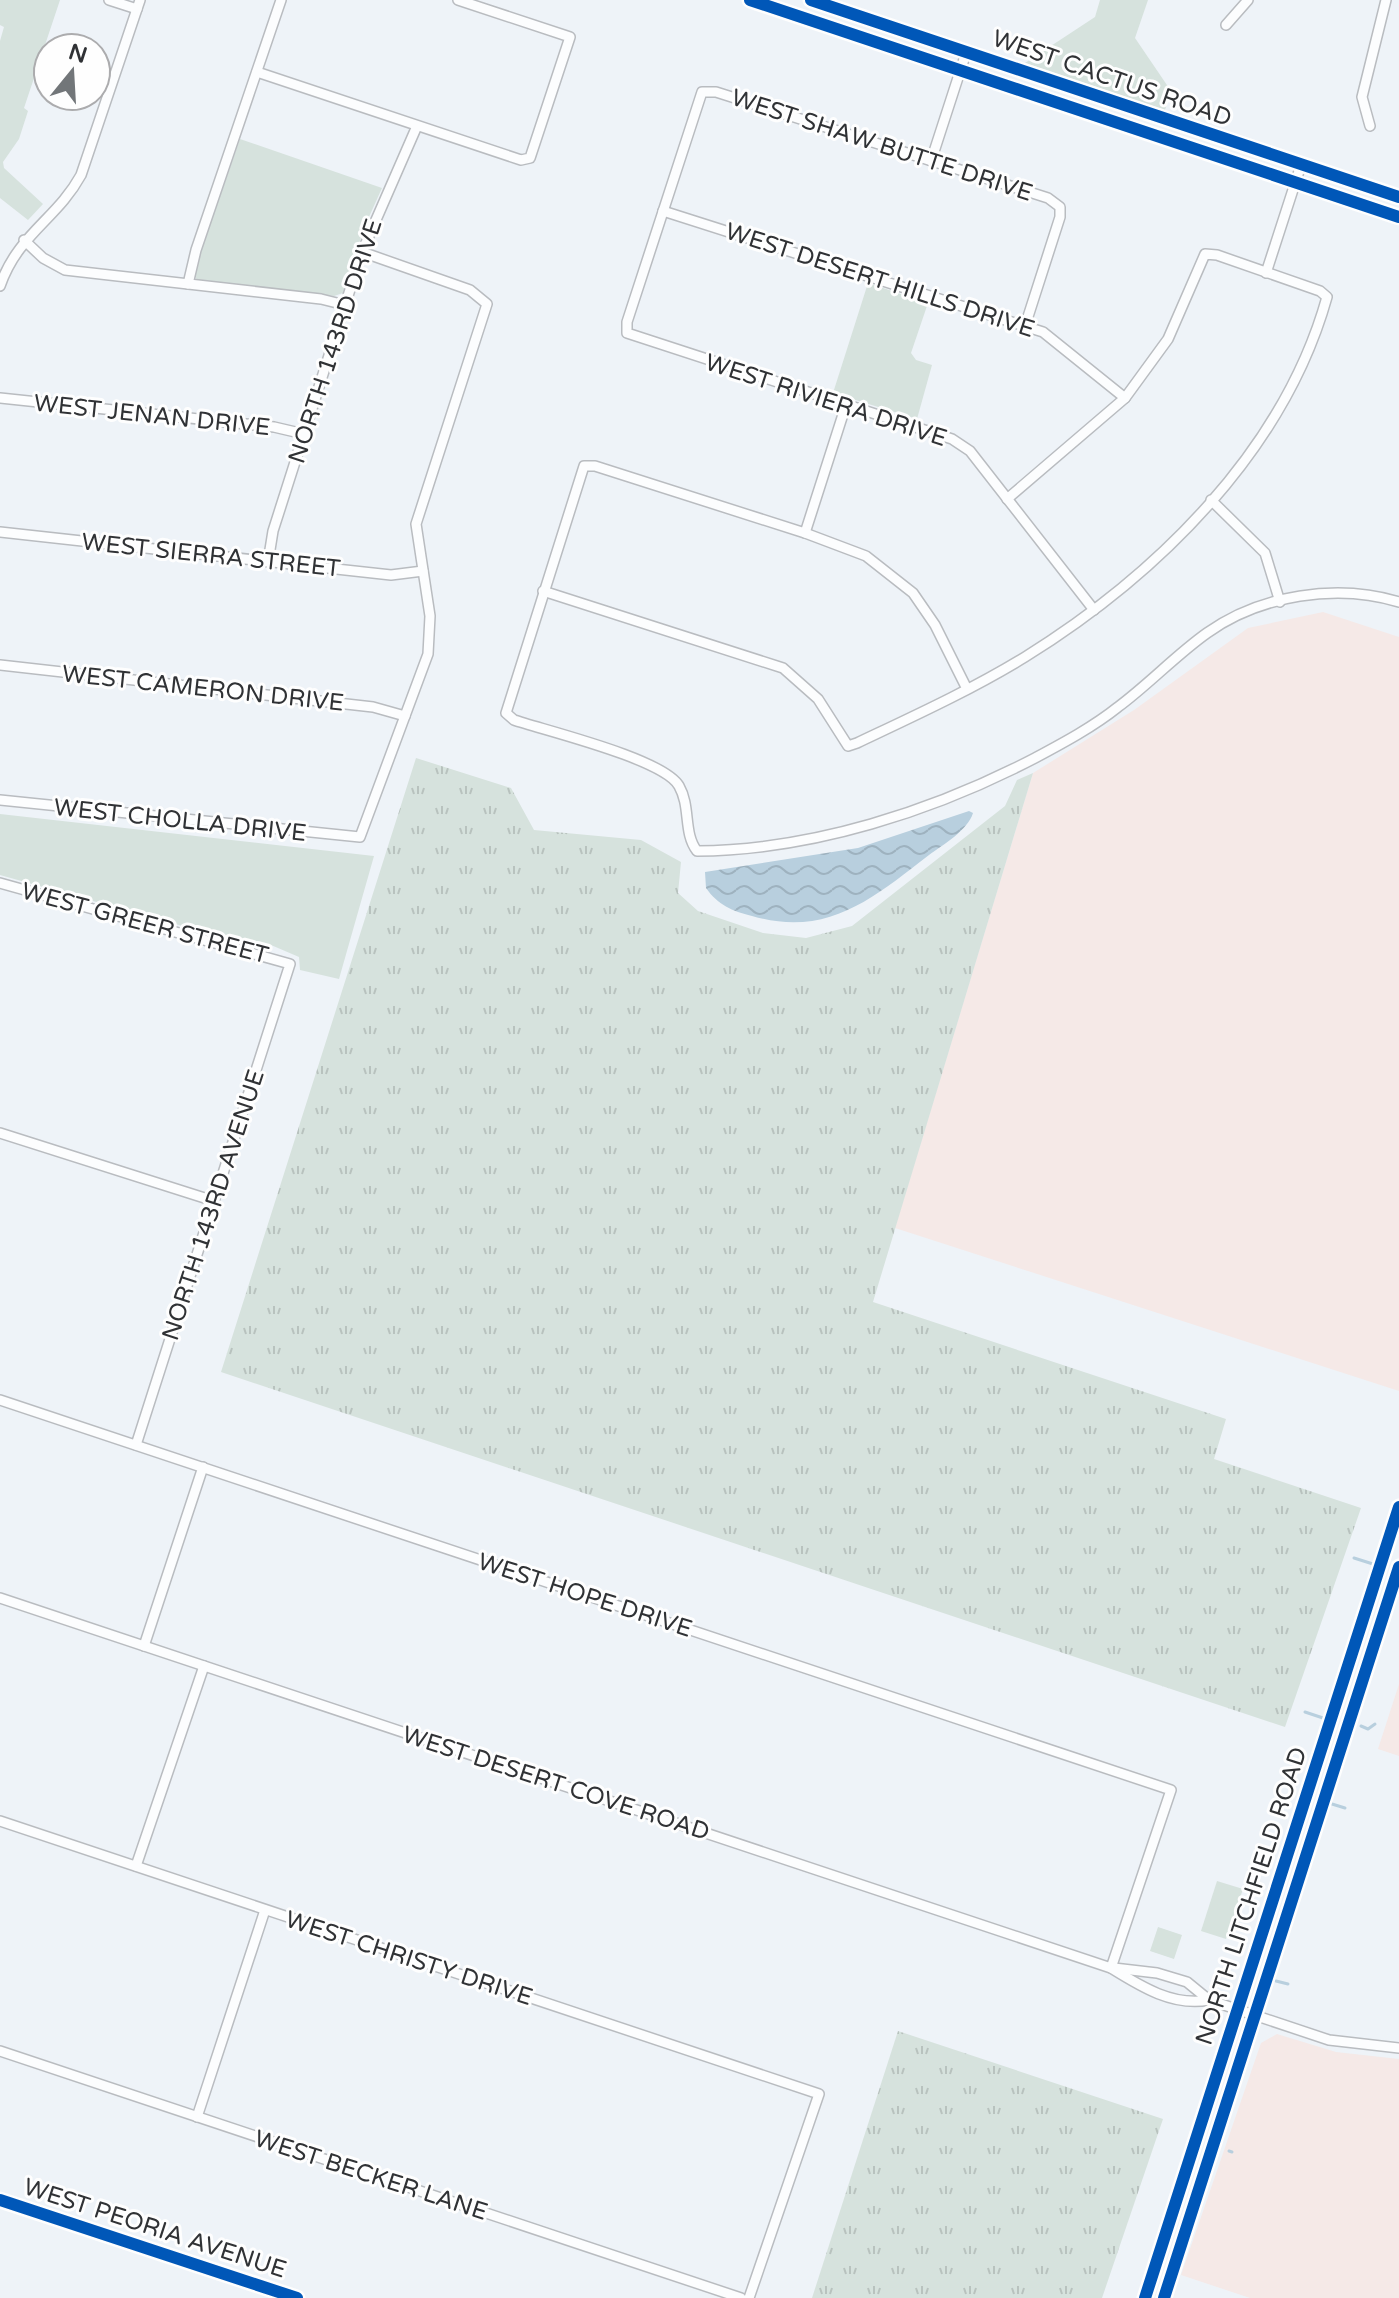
<svg xmlns="http://www.w3.org/2000/svg" width="1399" height="2298" font-family="'Varela Round',sans-serif">
  <defs>
    <pattern id="grass-tufts" width="24" height="20" patternUnits="userSpaceOnUse" patternTransform="scale(2)"><rect width="24" height="20" fill="#d6e2dd"/><path d="M3 7l-1-3M5 7V3M7 7l1-3M15 17l-1-3M17 17v-4M19 17l1-3" fill="none" stroke="#b8c2be"/></pattern>
    <pattern id="water-waves" width="16" height="10" patternUnits="userSpaceOnUse" patternTransform="scale(2)"><rect width="16" height="10" fill="#b8cfde"/><path d="M0 5q4-4 8 0t8 0" fill="none" stroke="#9eb2bf"/></pattern>
  </defs>
  <rect width="100%" height="100%" fill="#eef3f8"/>
  <g fill="#f5e9e7">
    <path d="M1323,612L1399,637V1391L895,1228L1033,773L1134,710L1248,628Z"/>
    <path d="M1399,1684V1756L1378,1749Z"/>
    <path d="M1277,2034L1336,2052L1399,2059V2298H1250L1181,2275L1261,2043Z"/>
  </g>
  <g fill="url(#grass-tufts)">
    <path d="M416,758L511,788L534,830L641,840L681,862L678,893L698,911L763,933L806,938L852,926L1005,806L1017,780L1033,773L873,1302L1226,1419L1214,1459L1361,1508L1285,1727L221,1372Z"/>
    <path d="M898,2031L1163,2119L1102,2298H812Z"/>
  </g>
  <g fill="#d6e2dd">
    <path d="M0,0H60L24,108L28,111L19,139L3,162L4,168L43,204L28,220L0,198V41L4,27L0,25Z"/>
    <path d="M1100,0H1148L1135,38L1171,91L1165,110L1025,63L1095,17Z"/>
    <path d="M240,139L382,188L364,228L343,293L334,296L198,281L193,274Z"/>
    <path d="M868,283L928,303L911,353L916,360L932,365L917,419L833,393Z"/>
    <path d="M0,814L374,856L339,979L300,970L299,957L271,945L254,946L0,875Z"/>
    <path d="M1217,1881L1243,1889L1226,1939L1201,1931Z"/>
    <path d="M1158,1927L1182,1935L1174,1959L1150,1951Z"/>
  </g>
  <path fill="url(#water-waves)" d="M969,811L973,813C968,830 943,845 929,855C872,899 827,938 752,916C732,911 718,905 706,888L705,872L858,848Z"/>
  <g fill="none" stroke-linecap="round" stroke-linejoin="round">
    <g stroke="#b8cfde" stroke-width="3">
      <path d="M1354,1558L1373,1564"/>
      <path d="M1305,1712L1323,1718"/>
      <path d="M1361,1726L1368,1729L1375,1724"/>
      <path d="M1332,1804L1345,1808"/>
      <path d="M1276,1981L1288,1984"/>
      <path d="M1229,2151L1232,2152"/>
    </g>
    <g stroke="#b9bcc0" stroke-width="12">
      <g id="minor">
        <path d="M109,0L137,9"/>
        <path d="M1226,25L1248,0"/>
        <path d="M257,72L521,160L530,158L570,37L458,0"/>
        <path d="M1370,126L1362,97L1386,0"/>
        <path d="M931,161L966,53"/>
        <path d="M663,211L1043,332L1125,398"/>
        <path d="M24,240L43,258L65,270L321,299L345,305"/>
        <path d="M1266,273L1301,165"/>
        <path d="M188,284L196,250L281,0"/>
        <path d="M0,286C18,234 57,219 81,175L140,0"/>
        <path d="M1025,326L1060,217V207L1048,198L716,92H702L627,322V333L952,439L970,451L1094,610"/>
        <path d="M0,398L274,427L304,434"/>
        <path d="M1211,500L1265,553L1280,602"/>
        <path d="M0,532L391,575L423,571"/>
        <path d="M805,533L846,405"/>
        <path d="M268,562L273,531L362,252L417,126"/>
        <path d="M543,591L783,668L818,699L848,746L857,743C914,716 971,690 1025,657C1157,575 1284,451 1327,297L1320,291L1217,255L1205,254L1168,339L1125,398L1007,499"/>
        <path d="M0,665L373,707L405,716"/>
        <path d="M967,689L935,625L913,593L866,556L805,533L595,466H584L506,713L514,720C547,731 664,759 679,786C691,807 683,833 697,851C813,850 933,811 1035,758C1063,743 1093,727 1118,707C1149,684 1176,655 1207,633C1260,595 1337,583 1399,602"/>
        <path d="M0,800L360,837L428,654L430,616L416,524L487,304L470,290L362,252"/>
        <path d="M0,883L290,964L136,1445"/>
        <path d="M0,1133L214,1201"/>
        <path d="M0,1400L1171,1790L1111,1968"/>
        <path d="M0,1598L1111,1968C1140,1986 1173,2007 1209,2000"/>
        <path d="M144,1646L203,1467"/>
        <path d="M0,1821L819,2094L749,2298"/>
        <path d="M136,1866L204,1666"/>
        <path d="M1114,1968L1157,1973L1187,1982L1209,2000L1329,2040L1399,2048"/>
        <path d="M0,2051L741,2298"/>
        <path d="M197,2117L265,1910"/>
      </g>
    </g>
    <g stroke="#b9bcc0" stroke-width="15">
      <g id="major">
        <path d="M750,0L1399,217"/>
        <path d="M811,0L1399,197"/>
        <path d="M0,2200L297,2298"/>
        <path d="M1145,2298L1399,1507"/>
        <path d="M1164,2298L1399,1567"/>
      </g>
    </g>
    <use href="#minor" stroke="#fcfdfe" stroke-width="9"/>
    <use href="#major" stroke="#fcfdfe" stroke-width="12"/>
    <g stroke="#fefefe" stroke-width="17">
      <g id="cycleway">
        <path d="M750,0L1399,217"/>
        <path d="M811,0L1399,197"/>
        <path d="M0,2200L297,2298"/>
        <path d="M1145,2298L1399,1507"/>
        <path d="M1164,2298L1399,1567"/>
      </g>
    </g>
    <use href="#cycleway" stroke="#0057b8" stroke-width="12"/>
  </g>
  <g text-anchor="middle" stroke-width="6" stroke-linejoin="round" paint-order="stroke">
    <g font-size="24" fill="#303235" stroke="#fefefe">
      <text transform="translate(1112 78) rotate(19)" y="8">WEST CACTUS ROAD</text>
      <text transform="translate(882 145) rotate(18)" y="8">WEST SHAW BUTTE DRIVE</text>
      <text transform="translate(880 280) rotate(18)" y="8">WEST DESERT HILLS DRIVE</text>
      <text transform="translate(335 341) rotate(-72)" y="8">NORTH 143RD DRIVE</text>
      <text transform="translate(826 400) rotate(18)" y="8">WEST RIVIERA DRIVE</text>
      <text transform="translate(152 415) rotate(6)" y="8">WEST JENAN DRIVE</text>
      <text transform="translate(211 555) rotate(6)" y="8">WEST SIERRA STREET</text>
      <text transform="translate(203 688) rotate(6)" y="8">WEST CAMERON DRIVE</text>
      <text transform="translate(180 820) rotate(6)" y="8">WEST CHOLLA DRIVE</text>
      <text transform="translate(145 923) rotate(15)" y="8">WEST GREER STREET</text>
      <text transform="translate(213 1205) rotate(-72)" y="8">NORTH 143RD AVENUE</text>
      <text transform="translate(585 1595) rotate(18)" y="8">WEST HOPE DRIVE</text>
      <text transform="translate(556 1783) rotate(18)" y="8">WEST DESERT COVE ROAD</text>
      <text transform="translate(1251 1896) rotate(-72)" y="8">NORTH LITCHFIELD ROAD</text>
      <text transform="translate(409 1958) rotate(18)" y="8">WEST CHRISTY DRIVE</text>
      <text transform="translate(371 2175) rotate(18)" y="8">WEST BECKER LANE</text>
      <text transform="translate(155 2228) rotate(18)" y="8">WEST PEORIA AVENUE</text>
    </g>
  </g>
  <g transform="translate(72 72) rotate(18)"><circle r="38" fill="#fefefe" stroke="#acacae" stroke-width="2"/>
  <path d="M0-6L14 30L0 20L-14 30Z" fill="#727679"/>
  <text y="-12" font-size="22" font-weight="bold" text-anchor="middle" fill="#303235">N</text>
  </g>
</svg>
